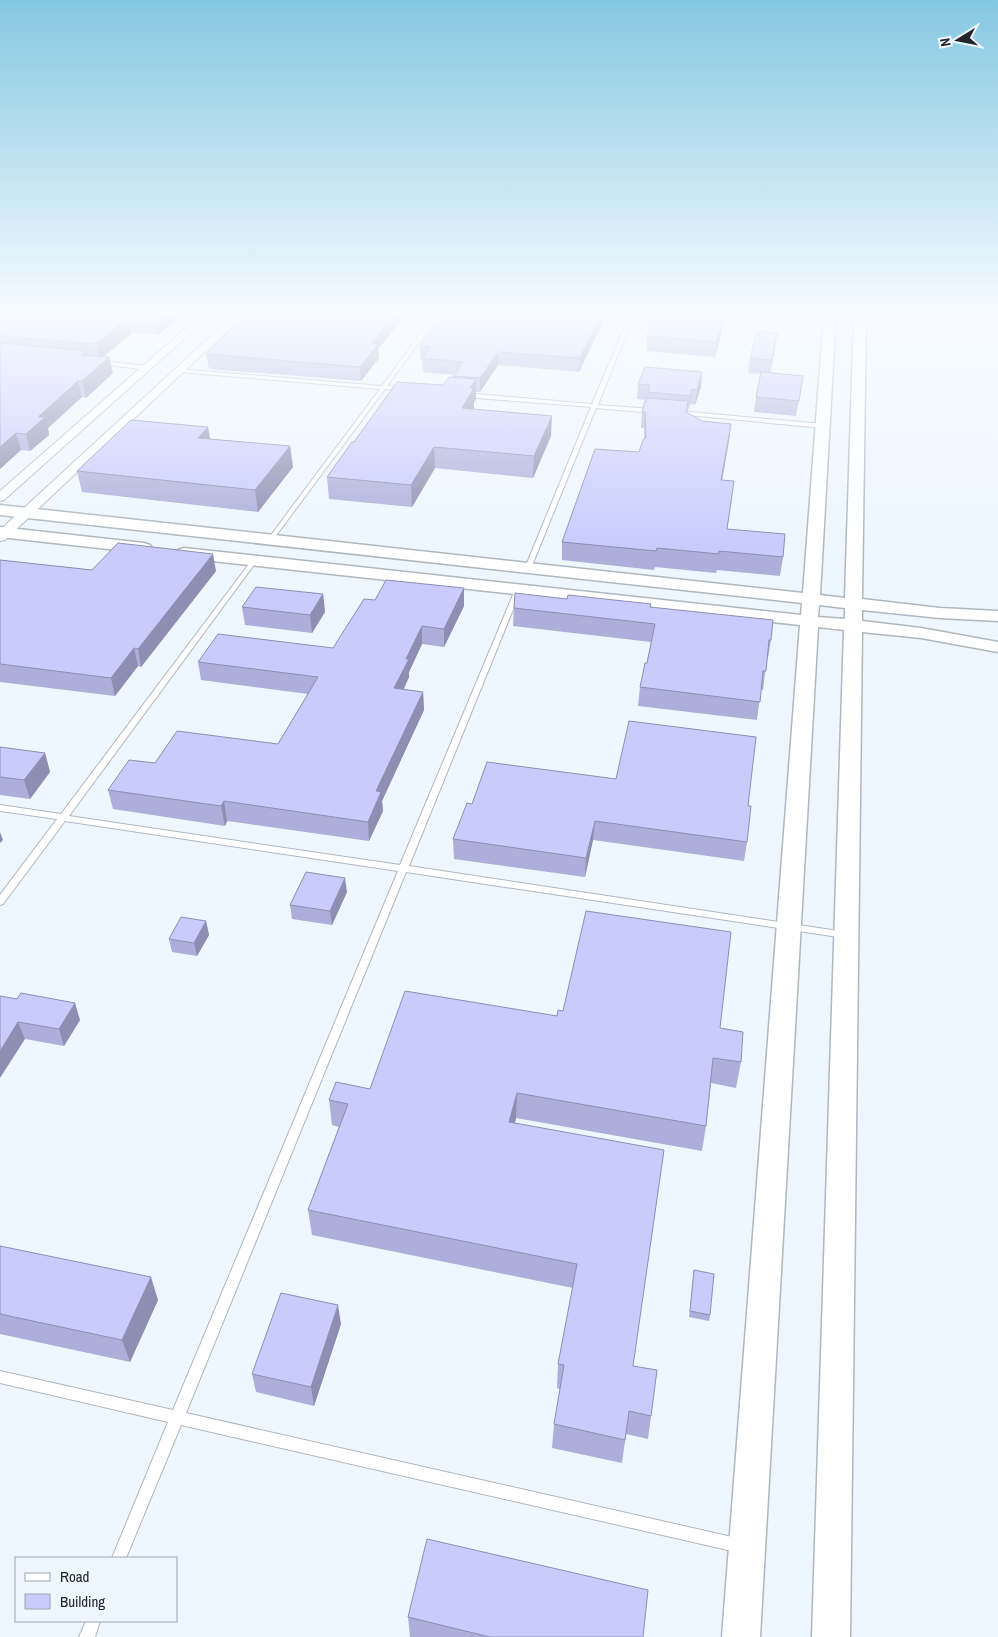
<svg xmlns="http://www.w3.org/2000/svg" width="998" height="1637" font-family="'Archivo Narrow',sans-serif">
  <rect width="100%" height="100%" fill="#eef6ff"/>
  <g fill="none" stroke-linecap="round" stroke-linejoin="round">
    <g stroke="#afb7bf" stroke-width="2">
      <g id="service">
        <path d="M435,314H440L387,386L402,387L404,388V390L385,389L272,541H268V539L380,389L180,372L178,371V369L382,386Z"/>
        <path d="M630,314H634L598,405L653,409L656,411L653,413L596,408L531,568L530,569H526L525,568L591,407L464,397L461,395L464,393L592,404Z"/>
        <path d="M101,361L148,366L151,368L148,370L99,364L98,363Z"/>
        <path d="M679,411L823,424L826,426L823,428L677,414L676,413Z"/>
        <path d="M254,559L256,560V562L69,816L400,865L515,590L518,588L521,590L409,866L845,932L848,933L850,935L848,937L845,938L406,872L186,1413L741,1539L746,1541L748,1546L746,1551L741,1553L181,1425L126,1558H112L168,1422L0,1383V1371L173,1410L398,871L65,821L3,904L0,905V895L57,819L0,811V805L61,814L252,560Z"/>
        <path d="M86,1621H100L95,1637H79Z"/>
      </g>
    </g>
    <g stroke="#afb7bf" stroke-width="2">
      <g id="minor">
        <path d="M202,314H212L4,500L0,501V491Z"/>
        <path d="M235,314H245L5,540L0,541V530Z"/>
      </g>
    </g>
    <g stroke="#afb7bf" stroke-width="3">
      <g id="tertiary">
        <path d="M824,314H836L820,595L845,598L854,314H866L862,599L940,608L998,611V621L940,618L862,610V621L921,628L998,642V652L921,638L862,632L850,1637H812L844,630L818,627L760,1637H722L800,625L184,558L178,556L176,553L178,550L184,548L801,615L802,603L0,515V505L803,593ZM819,605L845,608V619L818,617Z"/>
        <path d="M0,527L144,543L150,545L152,548L150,551L144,553L0,537Z"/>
      </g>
    </g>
    <use href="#service" fill="#fff" fill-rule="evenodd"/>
    <use href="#minor" fill="#fff" fill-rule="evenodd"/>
    <use href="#tertiary" fill="#fff" fill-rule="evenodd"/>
  </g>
  <g fill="#adafda">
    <path d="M0,314L182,315L158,335L132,333L103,357L113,373L86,398L82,397L48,428L49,435L30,451L21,450L0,469Z"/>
    <path d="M247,314H408L402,322H400L378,349L379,358L361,381L209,369L206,354Z"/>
    <path d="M442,314H610L607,322H603L579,372L498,365L480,392H476V399L474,402L473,409L551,436L533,478L435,468L412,507L329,499L327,477L354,442L443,385L454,377V375L423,372L422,360L420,359V346Z"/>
    <path d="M777,333L775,347L770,373L803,376L796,416L754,412L756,397L761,374L748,373L750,358Z"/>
    <path d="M721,335L715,357L646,351L647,336Z"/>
    <path d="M638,384L701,387L695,405L690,404L687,413L702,421L731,424L722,480L732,499L727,529L783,557L780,576L717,570L716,573L655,567L654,570L562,560V542L639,452L644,439V428H641L642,411L645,400L637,399Z"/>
    <path d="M210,439L290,446L293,467L258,512L82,492L77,471Z"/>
    <path d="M0,560L92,570L216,571L141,667L138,666L115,696L0,682Z"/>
    <path d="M464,588V606L444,647L422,644L409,672V677L404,689L423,692L424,710L382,801L383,811L369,841L227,821L225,826L113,809L108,790L155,763L278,744L308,694L201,680L198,662L333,648L375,600Z"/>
    <path d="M323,594L325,612L312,633L245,625L242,607Z"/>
    <path d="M567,599L651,604V607L771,640L768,658H767L763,690L761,689L757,720L638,706L640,687L647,663L651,642L513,626L514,608Z"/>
    <path d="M0,747L45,753L50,772L30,799L0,795Z"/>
    <path d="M472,804L748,806L747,842L744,861L593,840L585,877L454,859L453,839Z"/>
    <path d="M347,892L332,925L292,919L290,905Z"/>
    <path d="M206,921L209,935L197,956L172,952L169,939Z"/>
    <path d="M0,996L80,1020L64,1046L25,1039Z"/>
    <path d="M557,1016L720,1028L741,1062L736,1088L711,1083L706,1126L702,1151L516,1118L515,1123L633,1366L651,1416L648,1439L626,1434L622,1463L552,1448L554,1424L560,1389L557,1388L558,1364L573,1288L312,1235L308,1210L339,1127L332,1125L329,1100L370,1089Z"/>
    <path d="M0,1246L158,1300L130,1362L0,1334Z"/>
    <path d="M694,1270L710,1315L709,1321L689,1317Z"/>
    <path d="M341,1324L314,1406L256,1392L252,1374Z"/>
    <path d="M408,1617L643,1637H410Z"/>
  </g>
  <g fill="#8d8eb1">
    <path d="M162,314L182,315L158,335L156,319Z"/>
    <path d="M394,314H399L400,322L378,349L379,358L361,381L360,367L371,344Z"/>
    <path d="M402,314H408L402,322Z"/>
    <path d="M601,314H603V322L579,372L580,358Z"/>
    <path d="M607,314H610L607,322Z"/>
    <path d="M129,317L132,333L99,360L96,344Z"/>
    <path d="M723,321L721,335L715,357L716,342Z"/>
    <path d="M777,333L775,347L770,375L772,360Z"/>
    <path d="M87,351L90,367L81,355Z"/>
    <path d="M498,352V365L480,392V378Z"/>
    <path d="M109,357L113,373L86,398L82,381Z"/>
    <path d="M702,372L701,387L695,405L697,390Z"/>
    <path d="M476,379V399L474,402V408L462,428V408L470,388Z"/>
    <path d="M78,381L82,397L48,428L49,435L30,451L26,434L38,417Z"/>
    <path d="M692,389L690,404L689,411L690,396Z"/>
    <path d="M552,416L551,436L533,478L534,456Z"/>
    <path d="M731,424L729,441L719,498L721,480Z"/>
    <path d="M208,427L212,448L198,438Z"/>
    <path d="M16,433L21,450L0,469V447Z"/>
    <path d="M290,446L293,467L258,512L255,490Z"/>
    <path d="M434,447L435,468L412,507L411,485Z"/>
    <path d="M213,554L216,571L141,667L138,649Z"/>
    <path d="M464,588V606L444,647V629Z"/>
    <path d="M323,594L325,612L312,633L310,615Z"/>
    <path d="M422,626V644L409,672V677L395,707L394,688L406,659Z"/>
    <path d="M134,648L138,666L115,696L111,678Z"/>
    <path d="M423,692L424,710L382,801L383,811L369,841L368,822L376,791Z"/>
    <path d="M45,753L50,772L30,799L24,780Z"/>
    <path d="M224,801L227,821L225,826L221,806Z"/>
    <path d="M595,821L593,840L585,877L586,858Z"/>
    <path d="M0,832L3,840L0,843Z"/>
    <path d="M345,878L347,892L332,925L330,911Z"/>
    <path d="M206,921L209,935L197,956L194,943Z"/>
    <path d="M75,1003L80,1020L64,1046L59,1029Z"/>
    <path d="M18,1022L25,1039L0,1078V1051Z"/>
    <path d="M517,1093L516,1118L509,1148V1122Z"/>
    <path d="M151,1277L158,1300L130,1362L122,1340Z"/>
    <path d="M338,1305L341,1324L314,1406L311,1387Z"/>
  </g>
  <g fill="#c9cbfd" stroke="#8d8eb1">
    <path d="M0,314H162L156,319L129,317L96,344L0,336Z"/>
    <path d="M247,314H394L371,344H378L360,367L206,354Z"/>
    <path d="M442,314H601L580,358L498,352L480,378L453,376L463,362L422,358L431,347L420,346Z"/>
    <path d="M655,316L723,321L716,342L647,336Z"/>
    <path d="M757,332L777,333L772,360L750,358Z"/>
    <path d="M0,343L87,351L81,355L109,357L82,381H78L38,417H45L26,434L16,433L0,447Z"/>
    <path d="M645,367L702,372L697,390L692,389L690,396L648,392L650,385L638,384Z"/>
    <path d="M761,372L803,376L799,401L756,397Z"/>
    <path d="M449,377L476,379L470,388H474L462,408L552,416L534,456L434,447L411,485L327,477L352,442H354L397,382L443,385Z"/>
    <path d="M646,398L688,401L686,412L702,421L731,424L721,480L734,481L727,529L785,534L783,557L719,551V554L657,548L656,551L562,542L595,449L639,452L643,440L646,438L645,412L642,411Z"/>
    <path d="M131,420L208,427L198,438L290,446L255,490L77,471Z"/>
    <path d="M118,543L213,554L138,649L134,648L111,678L0,664V560L92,570Z"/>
    <path d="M386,580L464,588L444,629L422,626L406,659H409L394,688L423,692L376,791L381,792L368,822L224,801L221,806L108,790L129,760L155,763L177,731L278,744L318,677L198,662L218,634L333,648L364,599L375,600Z"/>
    <path d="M256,587L323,594L310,615L242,607Z"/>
    <path d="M515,593L567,599L568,595L651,604L650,607L773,620L771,640H769L766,671H763L760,702L640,687L645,663H647L655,624L514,608Z"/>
    <path d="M629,721L756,737L748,806H751L747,842L595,821L586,858L453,839L467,803L472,804L487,762L616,779Z"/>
    <path d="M0,747L45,753L24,780L0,777Z"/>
    <path d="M306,872L345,878L330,911L290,905Z"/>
    <path d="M586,911L731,932L720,1028L743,1032L741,1062L713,1058L706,1126L517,1093L509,1122L664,1150L633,1366L657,1370L651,1416L629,1411L625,1440L554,1424L564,1365L558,1364L577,1264L308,1210L348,1104L329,1100L336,1082L370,1089L405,991L557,1016L558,1010L563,1011Z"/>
    <path d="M181,917L206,921L194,943L169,939Z"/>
    <path d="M21,993L75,1003L59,1029L18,1022L0,1051V996L17,999Z"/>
    <path d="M0,1246L151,1277L122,1340L0,1314Z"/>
    <path d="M694,1270L714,1274L710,1315L690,1311Z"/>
    <path d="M281,1293L338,1305L311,1387L252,1374Z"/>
    <path d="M427,1539L648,1590L643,1637H490L408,1617Z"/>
  </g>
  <linearGradient id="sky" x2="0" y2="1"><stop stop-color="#85c8e2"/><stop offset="0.58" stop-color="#f7fbff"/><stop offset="1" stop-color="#f7fbff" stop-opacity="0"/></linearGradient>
  <rect width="998" height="543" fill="url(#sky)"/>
  <rect x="15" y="1557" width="162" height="65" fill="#eef6ff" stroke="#9da3a9"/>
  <rect x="25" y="1573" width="25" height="8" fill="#ffffff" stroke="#9da3a9"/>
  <text x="60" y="1582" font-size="15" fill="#232629">Road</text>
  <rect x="25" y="1594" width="25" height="15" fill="#c9cbfd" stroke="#9da3a9"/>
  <text x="60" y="1607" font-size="15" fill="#232629">Building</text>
  <g transform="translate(958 40) rotate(260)" stroke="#eef6ff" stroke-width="4" paint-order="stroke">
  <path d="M0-4L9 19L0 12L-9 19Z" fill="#232629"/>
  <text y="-8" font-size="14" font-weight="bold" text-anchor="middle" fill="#232629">N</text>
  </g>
</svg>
